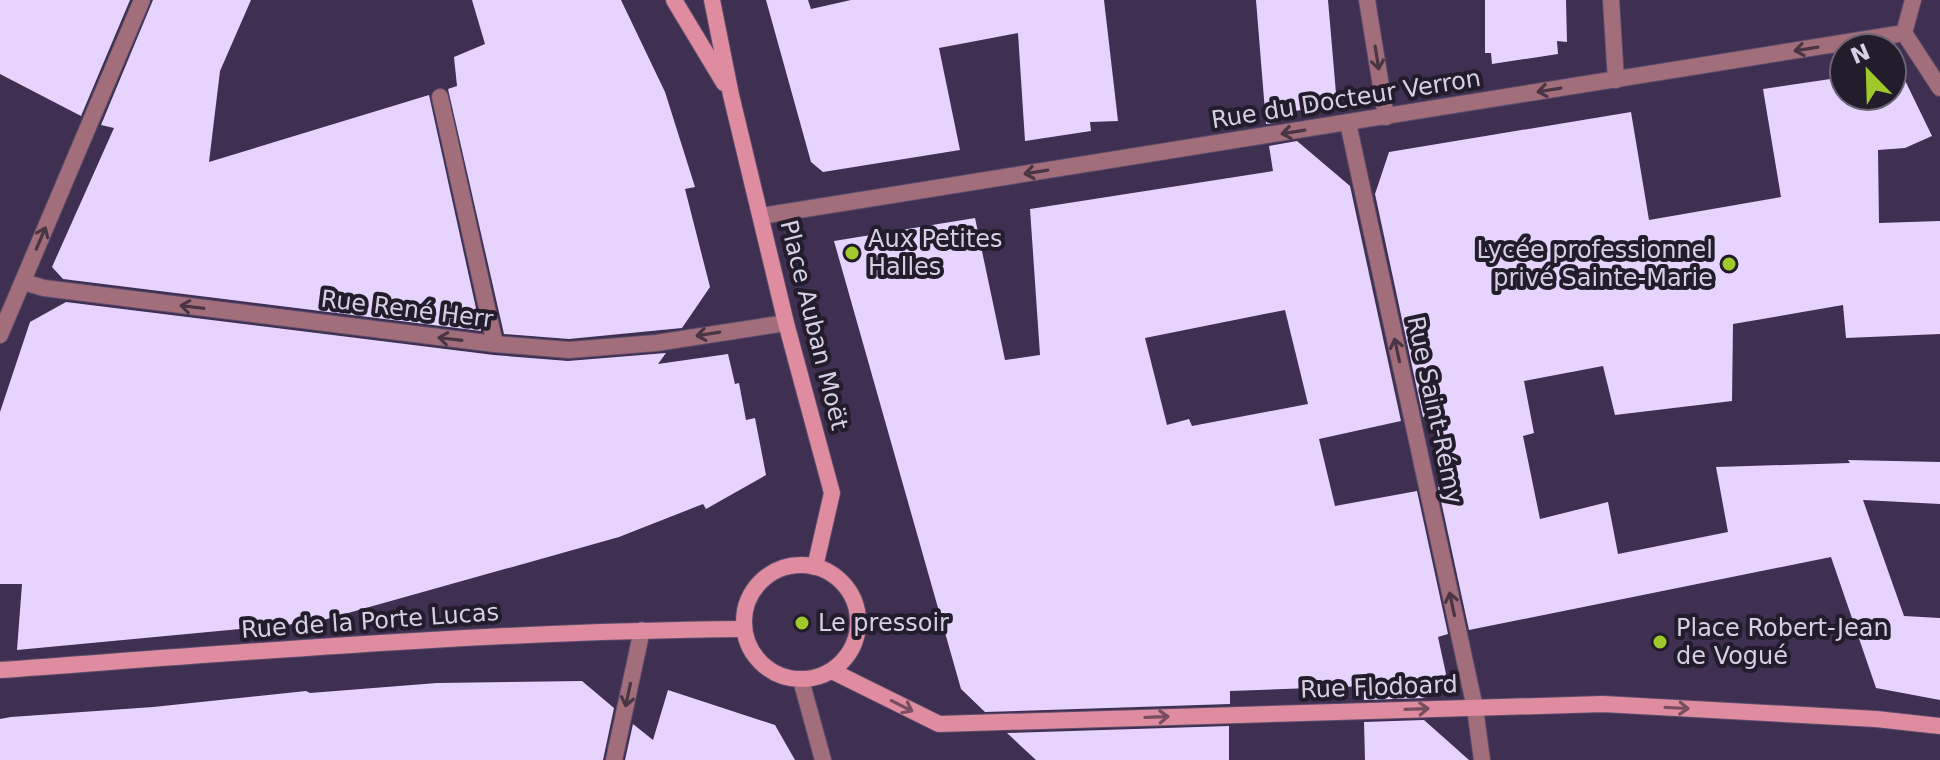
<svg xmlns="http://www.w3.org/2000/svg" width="1940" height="760" font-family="'DejaVu Sans',sans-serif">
  <rect width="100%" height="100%" fill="#3f2f51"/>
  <g fill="#e6d4ff" fill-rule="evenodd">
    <path d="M0,0H130L81,116L0,74Z"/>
    <path d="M153,0H251L220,71L209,162L429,95L481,331L63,279L52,267L114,128L101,125Z"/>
    <path d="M472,0H621L665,92L695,187L685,189L710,287L682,328L569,339L504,334L448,89L457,86L454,57L485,44Z"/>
    <path d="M766,0H808L811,9L851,0H1104L1118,121L1090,122L1091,131L1025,141L1018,33L939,48L960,150L823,172L811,162Z"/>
    <path d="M1256,0H1328L1337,105L1266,115L1275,123L1266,124Z"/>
    <path d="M1485,0H1566L1567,42L1557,41L1558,54L1492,64L1491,53H1485Z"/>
    <path d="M1898,66L1932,136L1905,148L1878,150L1879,223L1940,221V334L1846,338L1843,305L1733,324L1732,401L1615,415L1603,366L1524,381L1534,433L1523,436L1540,519L1608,502L1618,554L1728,532L1716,467L1850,463L1848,460L1940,462V504L1863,500L1904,616L1940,618V700L1876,688L1831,557L1469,630L1438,487L1451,485L1435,414L1423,417L1375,194L1389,152L1631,112L1649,220L1781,197L1763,89L1844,77V96H1892V68Z"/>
    <path d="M1297,141L1350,186L1401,421L1319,439L1335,506L1417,491L1448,634L1438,637L1446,674L1425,698L1364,700V686L1340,687L1230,691V704L985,712L961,689L834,241L975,218L1005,360L1040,355L1030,209L1273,171L1269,146ZM1285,310L1308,404L1192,426L1189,419L1167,425L1145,338Z"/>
    <path d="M66,302L494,355L568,361L666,353L658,364L728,354L735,384L739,383L746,420L755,418L766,475L706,509L703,504L619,537L316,622L17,650L22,584H0V412L30,322Z"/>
    <path d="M582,681L614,708L603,760H0V719L11,717L153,707L306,691L310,693L437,683Z"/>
    <path d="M668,690L775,725L795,760H625L633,724L653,740Z"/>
    <path d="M1424,720L1469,760H1365L1364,722Z"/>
    <path d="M1229,726V760H1036L1007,733Z"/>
  </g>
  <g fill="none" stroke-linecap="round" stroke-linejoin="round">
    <g stroke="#5a4c6b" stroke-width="18">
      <path id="service" d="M440,97L495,344"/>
    </g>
    <g stroke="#5a4c6b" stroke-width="18">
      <g id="minor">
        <path d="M1367,0L1386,117"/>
        <path d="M1611,0L1616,80"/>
        <path d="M1904,33L1940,88"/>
        <path d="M1348,123L1475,708L1482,760"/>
        <path d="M761,216L1904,33L1913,0"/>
        <path d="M23,282L44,288L495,344L569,350L656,343L786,323"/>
        <path d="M0,335L142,0"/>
        <path d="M801,680L823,760"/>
        <path d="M614,760L642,630"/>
      </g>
    </g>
    <g stroke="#5a4c6b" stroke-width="18">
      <g id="secondary">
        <path d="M674,0L724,83"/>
        <path d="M712,0L731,95L786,323L832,493L815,567"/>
        <circle cx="801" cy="622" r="57"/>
        <path d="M0,670C248,652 495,631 744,629"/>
        <path d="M832,671L939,724L1603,704L1876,719L1940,726"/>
      </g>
    </g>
    <use href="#service" stroke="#a36e7b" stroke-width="16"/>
    <use href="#minor" stroke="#a36e7b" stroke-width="16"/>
    <use href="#secondary" stroke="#df8ba0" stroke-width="16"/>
  </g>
  <defs><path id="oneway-shaft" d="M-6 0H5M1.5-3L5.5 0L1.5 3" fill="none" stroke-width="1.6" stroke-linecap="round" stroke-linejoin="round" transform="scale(2)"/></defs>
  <g stroke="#493543">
    <use href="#oneway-shaft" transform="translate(1806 49) rotate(171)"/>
    <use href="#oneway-shaft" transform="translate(1377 58) rotate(81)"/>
    <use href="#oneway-shaft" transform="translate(1549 90) rotate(171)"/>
    <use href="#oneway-shaft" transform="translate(1293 132) rotate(171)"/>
    <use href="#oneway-shaft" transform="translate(1036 172) rotate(171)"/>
    <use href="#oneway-shaft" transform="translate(41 238) rotate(-67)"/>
    <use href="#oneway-shaft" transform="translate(192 307) rotate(-173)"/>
    <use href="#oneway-shaft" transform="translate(708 334) rotate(171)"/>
    <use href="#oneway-shaft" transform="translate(450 339) rotate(-173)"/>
    <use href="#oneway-shaft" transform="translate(1397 350) rotate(-102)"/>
    <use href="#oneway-shaft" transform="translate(1452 604) rotate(-102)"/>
    <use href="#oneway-shaft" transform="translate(628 695) rotate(102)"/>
  </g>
  <g stroke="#774e60">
    <use href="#oneway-shaft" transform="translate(902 706) rotate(27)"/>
    <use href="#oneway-shaft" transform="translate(1677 708) rotate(3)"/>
    <use href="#oneway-shaft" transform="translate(1417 709) rotate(-2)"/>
    <use href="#oneway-shaft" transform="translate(1157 717) rotate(-2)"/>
  </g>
  <g fill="#a0c92b" stroke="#221c2b" stroke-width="3">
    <circle cx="852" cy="253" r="8"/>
    <circle cx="1729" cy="264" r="8"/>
    <circle cx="802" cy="623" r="8"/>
    <circle cx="1660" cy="642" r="8"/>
  </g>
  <g text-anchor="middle" stroke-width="8" stroke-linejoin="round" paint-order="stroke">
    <g font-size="24" fill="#d7cfe4" stroke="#221c2b">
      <text transform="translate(1346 99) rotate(-9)" y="8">Rue du Docteur Verron</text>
      <text transform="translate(407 309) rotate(7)" y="8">Rue René Herr</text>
      <text transform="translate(814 325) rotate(76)" y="8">Place Auban Moët</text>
      <text transform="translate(1435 410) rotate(78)" y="8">Rue Saint-Rémy</text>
      <text transform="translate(370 621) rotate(-4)" y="8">Rue de la Porte Lucas</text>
      <text transform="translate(1379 687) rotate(-2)" y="8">Rue Flodoard</text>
    </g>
    <g font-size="24" fill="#d7cfe4" stroke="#221c2b" text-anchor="start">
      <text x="868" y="247">Aux Petites<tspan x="868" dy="28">Halles</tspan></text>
      <text x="1713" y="258" text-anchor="end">Lycée professionnel<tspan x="1713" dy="28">privé Sainte-Marie</tspan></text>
      <text x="818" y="631">Le pressoir</text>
      <text x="1676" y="636">Place Robert-Jean<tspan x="1676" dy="28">de Vogué</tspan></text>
    </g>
  </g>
  <g transform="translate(1868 72) rotate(337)"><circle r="38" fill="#221c2b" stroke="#6a6475" stroke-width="2"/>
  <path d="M0-6L14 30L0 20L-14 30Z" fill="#a0c92b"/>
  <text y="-12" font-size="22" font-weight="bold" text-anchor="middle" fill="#d7cfe4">N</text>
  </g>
</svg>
